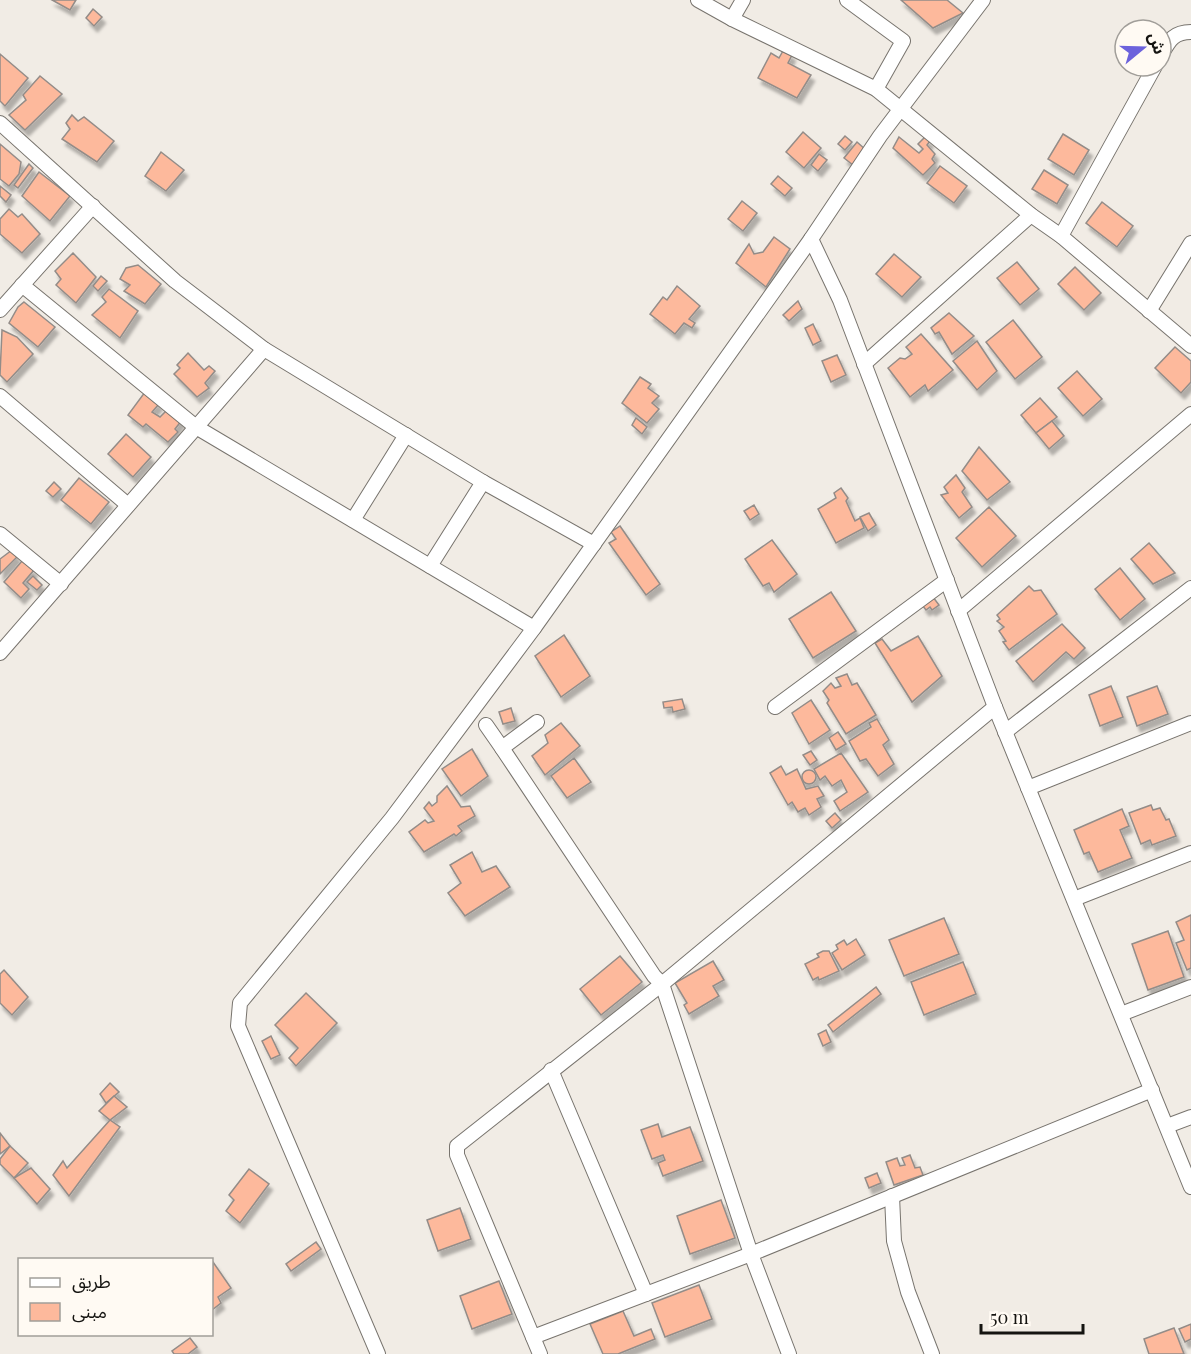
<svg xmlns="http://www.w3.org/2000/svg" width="1191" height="1354" font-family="'Playfair Display','Noto Sans Arabic',serif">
  <defs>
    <filter id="shadow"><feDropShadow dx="3.5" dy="6" stdDeviation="1.5" flood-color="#0004"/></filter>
  </defs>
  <rect width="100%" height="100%" fill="#f1ece5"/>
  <g fill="#fdb99c" stroke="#938c88" stroke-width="1.5" filter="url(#shadow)">
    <path d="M52,0H76L70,10Z"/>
    <path d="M901,0H947L963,13L933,28Z"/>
    <path d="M93,9L102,17L94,26L86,18Z"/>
    <path d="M784,49L792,55L788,63L811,75L797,98L758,78L771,53L779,58Z"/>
    <path d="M0,54L28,78L5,106L0,101Z"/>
    <path d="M40,76L62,94L25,130L9,115L26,100L23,95Z"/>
    <path d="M72,115L78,121L84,117L114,141L97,162L62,139L70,129L66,123Z"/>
    <path d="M803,132L821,148L804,168L786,152Z"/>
    <path d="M1063,134L1089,150L1074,175L1048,159Z"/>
    <path d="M845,136L852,142L845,150L838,144Z"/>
    <path d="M899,137L919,153L923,149L918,144L925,137L930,141L927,145L935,154L932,159L935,163L923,175L893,148Z"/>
    <path d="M857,142L866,150L853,165L844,158Z"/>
    <path d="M0,144L21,162L19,174L9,186L0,179Z"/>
    <path d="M161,152L184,170L166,191L145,176Z"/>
    <path d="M819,154L827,160L818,171L811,165Z"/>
    <path d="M29,164L33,168L18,188L14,185Z"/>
    <path d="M940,166L967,186L954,203L927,183Z"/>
    <path d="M1044,170L1068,185L1057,204L1032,189Z"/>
    <path d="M39,172L70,196L50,221L22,196Z"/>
    <path d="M778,176L792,188L785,196L771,184Z"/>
    <path d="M0,186L11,195L6,202L0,196Z"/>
    <path d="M742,201L757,213L743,231L728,219Z"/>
    <path d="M1102,202L1133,226L1117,247L1086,223Z"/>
    <path d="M9,209L18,217L22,214L40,234L22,253L0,234V219Z"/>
    <path d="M774,237L790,249L766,287L736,263L749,244L754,254L763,252Z"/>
    <path d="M73,253L96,277L76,303L56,285L61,279L55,271Z"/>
    <path d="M894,254L921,277L902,297L876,274Z"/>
    <path d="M1017,262L1039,289L1020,305L997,278Z"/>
    <path d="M138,265L161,284L145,304L124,291L130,285L120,279L126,268Z"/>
    <path d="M1075,267L1101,293L1084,310L1058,284Z"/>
    <path d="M101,276L107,281L98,291L93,286Z"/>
    <path d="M677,286L700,306L689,319L695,323L692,328L684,323L675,334L650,314L663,297L667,300Z"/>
    <path d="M109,289L138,311L120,338L92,315L106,302L102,297Z"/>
    <path d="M798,301L802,309L789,321L783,315Z"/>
    <path d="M24,302L55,327L38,347L9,323L18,307Z"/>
    <path d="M949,313L974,336L952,354L939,332L935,334L931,328Z"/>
    <path d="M1013,320L1042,357L1015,379L986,342Z"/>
    <path d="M813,324L821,341L813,345L805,328Z"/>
    <path d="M2,330L17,337L33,354L7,382L0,375Z"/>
    <path d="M921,334L953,370L928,391L925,385L910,397L888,368L900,358L905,359L912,354L906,347Z"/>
    <path d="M977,341L997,371L977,390L953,361Z"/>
    <path d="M1175,347L1191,361V382L1181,393L1155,368Z"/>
    <path d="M188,353L204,370L209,366L215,371L205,383L209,388L197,397L174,374L180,368L177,365Z"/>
    <path d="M837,355L846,375L831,382L822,361Z"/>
    <path d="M1077,371L1102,399L1083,416L1058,388Z"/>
    <path d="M640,377L651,384L648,388L659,396L652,403L659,409L647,423L622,403Z"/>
    <path d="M145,392L159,404L152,412L160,417L166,411L182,420L175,429L178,432L168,442L146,424L143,427L128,415Z"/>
    <path d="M1040,398L1057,417L1036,433L1021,415Z"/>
    <path d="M636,418L647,427L642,434L632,425Z"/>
    <path d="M1052,421L1064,436L1049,449L1036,433Z"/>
    <path d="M126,434L151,457L133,477L108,454Z"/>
    <path d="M979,447L1010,482L987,500L962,471Z"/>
    <path d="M956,475L965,488L962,492L972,507L959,518L941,495L948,493L944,487Z"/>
    <path d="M79,478L109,502L91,524L61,500Z"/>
    <path d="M54,482L61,489L53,497L46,491Z"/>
    <path d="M841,488L848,498L846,501L855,521L860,518L864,528L836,543L818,509L836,498L834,493Z"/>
    <path d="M754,505L759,514L750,520L744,511Z"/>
    <path d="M989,507L1016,536L982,567L956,538Z"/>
    <path d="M869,513L876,525L868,531L860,517Z"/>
    <path d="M620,526L660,584L646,595L609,543L616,539L611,532Z"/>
    <path d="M772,540L797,574L774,592L769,583L763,586L745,559Z"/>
    <path d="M1149,543L1175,573L1153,584L1131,559Z"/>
    <path d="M12,550L17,557L0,574V559Z"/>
    <path d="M22,561L34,570L23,583L29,589L21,598L4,582Z"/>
    <path d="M1120,568L1145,599L1120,620L1095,589Z"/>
    <path d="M33,576L42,585L37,590L27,582Z"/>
    <path d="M1029,586L1034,591L1041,590L1057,614L1009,650L1003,642L1006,641L999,631L1004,627L997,621L1000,619L997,615Z"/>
    <path d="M831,592L856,631L813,658L789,619Z"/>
    <path d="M933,597L939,605L932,610L930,607L926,610L922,605Z"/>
    <path d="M1062,624L1085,648L1074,659L1066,652L1033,682L1016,661Z"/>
    <path d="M564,635L590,676L561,697L535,656Z"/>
    <path d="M918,636L942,676L912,702L875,643L882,639L891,651Z"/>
    <path d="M847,674L852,685L857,683L876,715L846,734L827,703L829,700L823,691L831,683L835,688L841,686L836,678Z"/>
    <path d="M1111,686L1123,717L1100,726L1089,695Z"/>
    <path d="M1157,686L1168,714L1137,726L1127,697Z"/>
    <path d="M682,699L685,709L673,712L672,707L664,708L663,702Z"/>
    <path d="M811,700L830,730L809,744L792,713Z"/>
    <path d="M511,708L515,721L503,724L499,712Z"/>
    <path d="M877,719L889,740L883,745L894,764L878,776L866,759L860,761L849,741L871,727L869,723Z"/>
    <path d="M561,723L580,746L545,775L532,756L548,743L545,735Z"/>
    <path d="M838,732L846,744L836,750L829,738Z"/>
    <path d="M472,749L488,776L461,796L442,769Z"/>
    <path d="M811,751L817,760L810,765L803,755Z"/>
    <path d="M841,753L868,792L840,811L834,801L847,792L841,780L832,786L825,776L820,780L814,769Z"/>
    <path d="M574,758L591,782L567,798L551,776Z"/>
    <path d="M781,766L786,775L797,769L806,789L818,786L824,796L817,799L821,807L809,815L805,808L798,812L792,802L788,805L770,773Z"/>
    <circle cx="809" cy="777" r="7"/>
    <path d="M447,786L461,807L470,806L475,816L458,826L462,831L456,836L454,834L424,852L409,832L425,820L428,823L434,821L424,808L429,802L432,806L437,802V796Z"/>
    <path d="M1151,805L1153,810L1160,808L1166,820L1169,819L1176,836L1152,845L1150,840L1141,844L1129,813Z"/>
    <path d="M1122,809L1129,826L1120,830L1132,858L1098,872L1089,852L1084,854L1074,830Z"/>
    <path d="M835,813L841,820L832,828L826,821Z"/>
    <path d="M472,852L482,872L496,866L510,887L465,916L448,893L461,883L450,865Z"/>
    <path d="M1191,915V968L1187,970L1176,943L1184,940L1176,922Z"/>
    <path d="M944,918L959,954L904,976L889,940Z"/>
    <path d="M1168,931L1184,977L1148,990L1132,944Z"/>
    <path d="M856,939L865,955L842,970L832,953L838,949L836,945L844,940L847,945Z"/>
    <path d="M823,951H829L839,971L819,980L818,977L813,980L805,964L819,957L817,954Z"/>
    <path d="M620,956L642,982L601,1015L580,989Z"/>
    <path d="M713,961L724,980L713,986L719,996L689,1014L684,1005L687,1003L675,983Z"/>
    <path d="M963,962L976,994L924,1015L911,982Z"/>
    <path d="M4,970L28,997L12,1015L0,1003V974Z"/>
    <path d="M876,987L881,994L833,1032L828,1025Z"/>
    <path d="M306,993L337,1023L296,1066L289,1058L298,1048L275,1025Z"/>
    <path d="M826,1030L831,1042L823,1046L818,1034Z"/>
    <path d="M271,1036L280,1055L271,1059L262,1041Z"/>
    <path d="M110,1083L119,1092L106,1103L100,1094Z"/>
    <path d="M114,1096L127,1107L110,1120L99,1111Z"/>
    <path d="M110,1120L120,1127L69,1196L53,1175L63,1161L67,1168Z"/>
    <path d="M658,1124L662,1137L690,1127L703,1161L663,1176L658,1163L665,1160L663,1155L652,1159L641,1130Z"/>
    <path d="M0,1133L10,1146L0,1154Z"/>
    <path d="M10,1146L28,1163L14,1178L0,1164V1159Z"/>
    <path d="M910,1155L915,1168L920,1167L923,1175L894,1185L886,1162L897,1158L900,1166L905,1165L902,1158Z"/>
    <path d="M31,1168L50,1189L37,1204L14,1178Z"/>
    <path d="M249,1169L269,1184L240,1223L226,1211L234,1200L229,1195Z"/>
    <path d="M877,1173L881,1183L869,1188L865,1178Z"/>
    <path d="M721,1200L735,1238L690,1254L677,1216Z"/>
    <path d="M460,1208L471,1239L438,1251L427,1220Z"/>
    <path d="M316,1242L321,1249L291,1271L286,1264Z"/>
    <path d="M213,1262L231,1288L218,1297L221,1303L212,1310Z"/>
    <path d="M499,1281L512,1314L472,1329L460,1296Z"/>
    <path d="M699,1285L712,1319L665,1337L652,1303Z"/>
    <path d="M623,1311L634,1336L651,1329L655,1339L618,1354H603L590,1324Z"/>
    <path d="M1191,1324V1339L1185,1342L1179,1329Z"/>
    <path d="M1174,1328L1184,1354H1149L1144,1339Z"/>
    <path d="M190,1338L197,1347L188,1354H174L172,1351Z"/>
  </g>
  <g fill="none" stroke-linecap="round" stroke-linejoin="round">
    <g stroke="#78746e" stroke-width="16">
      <g id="minor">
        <path d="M698,0L732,19L876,89L1031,215L1061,236L1191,346"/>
        <path d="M847,0L903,41L876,89"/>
        <path d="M732,19L743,0"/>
        <path d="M1161,55C1169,41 1173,32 1191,32"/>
        <path d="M0,123L175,281L264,349L483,482L594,544"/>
        <path d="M1061,236L1155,66"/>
        <path d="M811,239L840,300L995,707L1191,1187"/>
        <path d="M22,285L196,427L534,628"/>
        <path d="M0,310L93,206"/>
        <path d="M1149,311L1191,243"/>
        <path d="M864,364L1031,215"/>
        <path d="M0,396L128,505"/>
        <path d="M353,520L406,435"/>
        <path d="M0,534L61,584"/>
        <path d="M430,566L483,482"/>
        <path d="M958,611L1191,414"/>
        <path d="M0,653L264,349"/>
        <path d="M775,707L947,580"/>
        <path d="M537,722L502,748L654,976L662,984L751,1254L789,1354"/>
        <path d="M486,725L502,748"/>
        <path d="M1005,732L1191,588"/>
        <path d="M1028,788L1191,723"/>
        <path d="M1074,899L1191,853"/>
        <path d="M1121,1014L1191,987"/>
        <path d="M551,1070L646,1294"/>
        <path d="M1167,1126L1191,1117"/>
        <path d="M892,1196L894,1241L908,1292L932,1354"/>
        <path d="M533,1337L751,1254L1152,1090"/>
        <path d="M378,1354L238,1026L240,1003L392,818L534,628L811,239L880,136L983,0"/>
        <path d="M540,1354L457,1155V1146L662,984L995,707"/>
      </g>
    </g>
    <use href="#minor" stroke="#fff" stroke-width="14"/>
  </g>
  <rect x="18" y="1258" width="195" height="78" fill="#fffaf3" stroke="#a19e99" stroke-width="1.5"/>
  <rect x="30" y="1278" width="30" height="9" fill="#ffffff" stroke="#a19e99" stroke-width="1.5"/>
  <text x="72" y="1288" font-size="18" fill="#151411">طريق</text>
  <rect x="30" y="1303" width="30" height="18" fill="#fdb99c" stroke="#a19e99" stroke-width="1.5"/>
  <text x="72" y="1318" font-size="18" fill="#151411">مبنى</text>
  <g transform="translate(1143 48) rotate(71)"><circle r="28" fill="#fffaf3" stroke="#a19e99" stroke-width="1.5"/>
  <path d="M0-4.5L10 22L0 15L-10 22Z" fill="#6c62dc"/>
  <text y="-9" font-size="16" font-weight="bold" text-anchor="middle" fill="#151411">ش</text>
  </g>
  <path d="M981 1324v9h102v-9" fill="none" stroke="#151411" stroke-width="3"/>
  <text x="990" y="1324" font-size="18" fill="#151411" stroke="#fffaf3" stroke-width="4.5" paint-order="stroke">50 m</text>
</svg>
